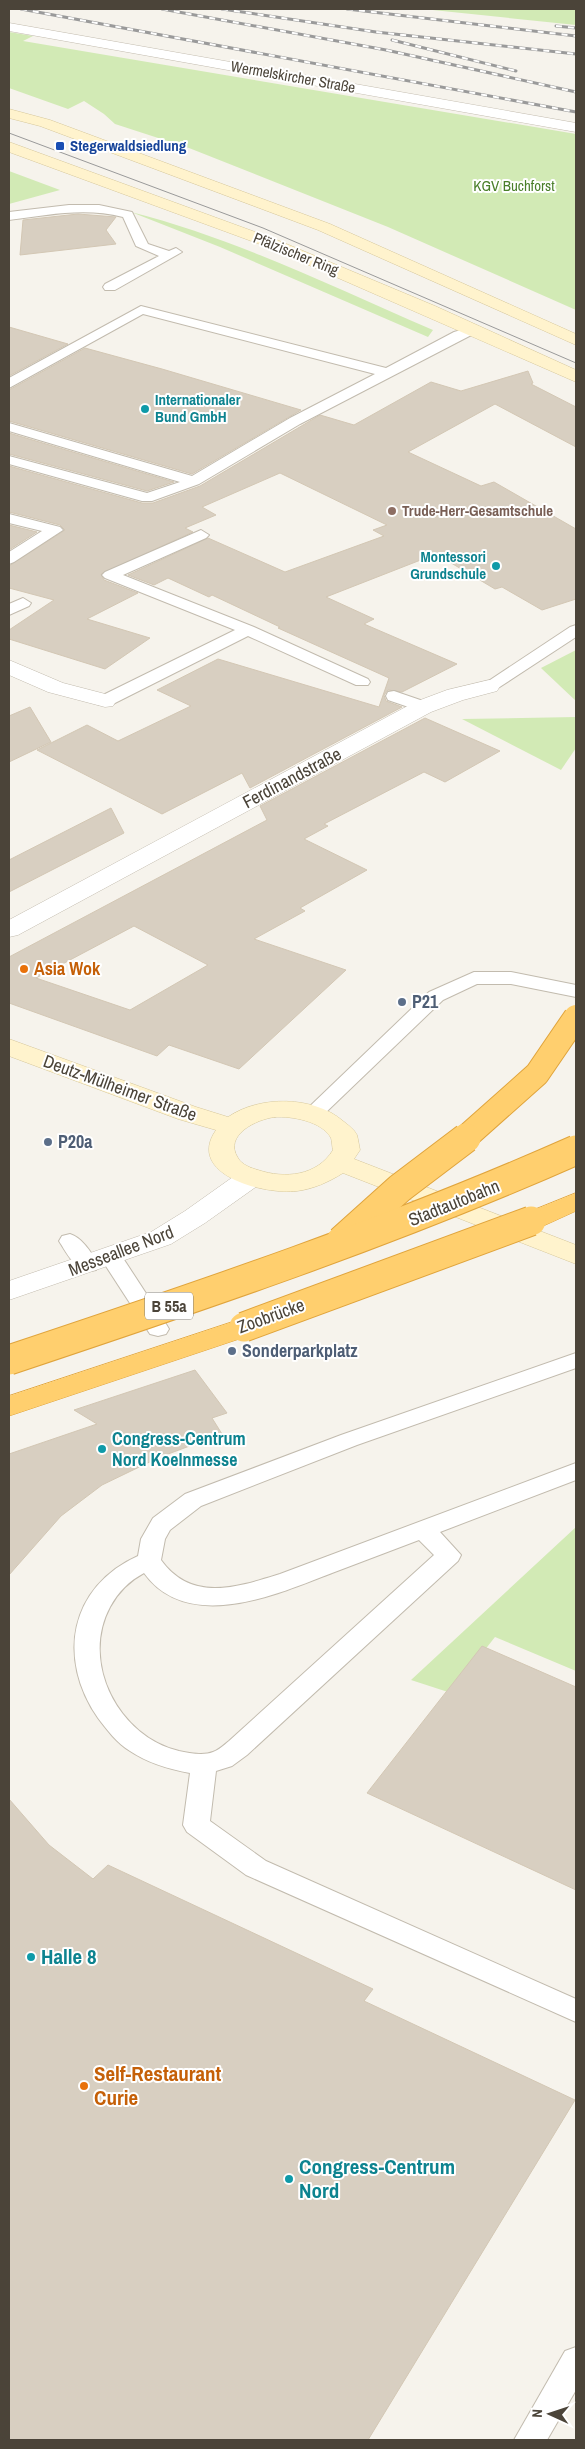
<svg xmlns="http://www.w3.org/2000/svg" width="585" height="2449" font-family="'Archivo Narrow',sans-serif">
  <rect width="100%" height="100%" fill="#f6f3ec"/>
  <g fill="#d2eab5">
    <path d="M423,9H576V25Z"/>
    <path d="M9,32L33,36L23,41L94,53L576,134V310L388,227L189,148L115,124L104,114L84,101L68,109L9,88Z"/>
    <path d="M9,171L60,190L9,204Z"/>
    <path d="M131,212C237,239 333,287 433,330L428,337L220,247Z"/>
    <path d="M576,650V701L541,668Z"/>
    <path d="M576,717V748L561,770L462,719Z"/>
    <path d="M576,1527V1671L495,1637L451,1693L411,1680Z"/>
  </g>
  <g fill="#d8cfc1" stroke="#d3c7b4" fill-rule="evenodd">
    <path d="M78,214L116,217L106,230L116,244L20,255L23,220Z"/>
    <path d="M9,327L68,344L9,376Z"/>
    <path d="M85,348L162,369L301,410L192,474L9,421V390Z"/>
    <path d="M528,371L533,383L531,384L576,407V447L495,404L408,452L481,486L494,482L576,529V599L542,610L502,587L495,589L436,554L326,597L374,619L364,624L457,664L402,692L388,690L384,695L386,701L402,707L250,788L242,773L162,814L37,750L87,725L118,741L191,706L157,690L218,659L379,707L389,678L278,628L280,627L212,595L209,597L168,578L154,585L128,575L208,538L285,572L384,536L373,530L387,525L280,473L202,507L216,515L185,528L193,532L101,574L104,580L138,593L87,619L150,638L105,669L9,639V630L54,600L9,588V566L65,530L60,525L9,512V466L142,503H153L200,486L320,415L354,425L431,382L461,391Z"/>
    <path d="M9,433L174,482L147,491L9,454Z"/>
    <path d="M9,525L37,532L9,550Z"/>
    <path d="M30,707L51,742L9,762V716Z"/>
    <path d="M425,718L500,751L445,782L424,772L324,824L328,826L304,839L367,870L300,908L305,911L254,939L346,970L239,1069L169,1045L157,1056L9,1003V957L267,820L260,806ZM134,926L208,965L130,1010L36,978Z"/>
    <path d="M111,808L124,833L9,892V860Z"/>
    <path d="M195,1370L227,1413L212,1418L222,1434L160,1457L102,1485L61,1516L9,1575V1454L97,1424L74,1410Z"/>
    <path d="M482,1646L576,1687V1890L367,1793Z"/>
    <path d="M9,1799L49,1845L93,1879L108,1865L373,1989L364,2001L575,2100L368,2440H9Z"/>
  </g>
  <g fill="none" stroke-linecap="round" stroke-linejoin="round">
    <g stroke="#c2bbae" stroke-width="2">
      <g id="lane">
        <path d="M69,205H99L132,212L148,244L169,251L176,248L182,252L115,290H105L103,287L105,284L159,256L136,246L123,217C85,207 47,215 9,220V212Z"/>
        <path d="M141,306L386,368L454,332L474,326L481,330L300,424L199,484L152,501H142L9,464V456L147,493L180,482L9,431V423L192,476L290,418L375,374L143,314L9,388V378Z"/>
        <path d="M9,514L60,527L63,530L14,562L9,564V552L42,531L9,523Z"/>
        <path d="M201,530L209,535L206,538L123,575L254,627L368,679L370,682L368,685H356L248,636L111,705H99L97,701L99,697L235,630L105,578L102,575L105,572Z"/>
        <path d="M23,598L31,603L29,606L9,615V604Z"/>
        <path d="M576,625V637L495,690H483L481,686L570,627Z"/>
        <path d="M394,691L429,703L431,707L429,711L423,712L388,700L386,696L388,692Z"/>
        <path d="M474,972H511L576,985V997L511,984H477L443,1000L321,1117L314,1119L307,1117L304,1113L307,1109L429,992Z"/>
        <path d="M70,1234C83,1238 92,1254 99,1265L96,1270C77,1275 68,1255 59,1241L62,1236Z"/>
        <path d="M111,1250L119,1252L166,1324L169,1329L166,1334L158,1336L150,1334L100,1257L103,1252Z"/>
        <path d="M576,1353V1368L357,1445L201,1506L170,1530L165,1539L161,1560C192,1603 238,1587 280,1574L576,1463V1480L440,1532L461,1555L458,1561L247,1755L232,1766L216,1771L210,1821L266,1861L576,1999V2022L246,1875L187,1832L183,1825L190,1773C168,1769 148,1763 130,1751C117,1743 107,1730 98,1718C57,1659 69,1587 138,1556L141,1539L153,1518L185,1494L341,1435ZM419,1540L434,1555L229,1741C224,1745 219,1750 213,1752C203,1756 189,1753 179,1751C119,1737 80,1663 110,1607C118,1592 129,1581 144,1573C188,1634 278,1594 332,1573C361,1562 390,1551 419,1540Z"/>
        <path d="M576,2347V2390L547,2440H514L565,2351Z"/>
      </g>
    </g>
    <g stroke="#c2bbae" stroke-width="1">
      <g id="street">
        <path d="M9,23L576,123V132L9,31Z"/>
        <path d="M9,660L63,683L113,696L116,701L113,706L105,707L48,692L9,675Z"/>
        <path d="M489,680L497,681L500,686L497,691L463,700L431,712L18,935L9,937V920L415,702L447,690Z"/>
        <path d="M250,1170L260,1172L263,1178L260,1184L205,1223L171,1244L9,1300V1281L151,1232L185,1211L240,1172Z"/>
      </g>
    </g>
    <g stroke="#d6c79b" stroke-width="1">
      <g id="secondary">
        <path d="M9,109L50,120L330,224L576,334V345L318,230L40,126L9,118Z"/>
        <path d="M9,142L277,240L435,306L576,370V382L265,246L9,152Z"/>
        <path d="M9,1039L196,1107L228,1117C260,1095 314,1096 343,1121C348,1125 354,1129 357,1135C358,1139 359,1145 360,1150L354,1159L576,1245V1264L343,1173C329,1182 313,1189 297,1191C265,1195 185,1175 216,1130L178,1119L9,1056ZM275,1117C291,1116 322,1121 331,1138C332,1141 332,1147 333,1150C317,1176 285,1179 258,1170C251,1168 242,1165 238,1158C223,1135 257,1119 275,1117Z"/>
      </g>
    </g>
    <g stroke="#e0a43c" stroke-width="1">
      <g id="highway">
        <path d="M576,1193V1211L541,1227L531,1229L521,1227L517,1221L521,1215Z"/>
        <path d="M244,1318L254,1320L258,1327L254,1334L9,1416V1396Z"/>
      </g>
    </g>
    <use href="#lane" fill="#fff" fill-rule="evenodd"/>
    <use href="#street" fill="#fff" fill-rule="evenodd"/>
    <use href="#secondary" fill="#fff3cd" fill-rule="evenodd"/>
    <use href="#highway" fill="#ffcf6e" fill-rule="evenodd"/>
    <path stroke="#9a9a9a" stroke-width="1" d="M9,133L263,228L576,363"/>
    <g stroke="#9a9a9a" stroke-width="3">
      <g id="rail">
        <path d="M21,9L576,112"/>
        <path d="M162,9L386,50L576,92"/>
        <path d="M222,9L376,32L576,54"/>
        <path d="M347,9L576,36"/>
        <path d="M556,26L576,28"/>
        <path d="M392,40L516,71"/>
      </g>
    </g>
    <use href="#rail" stroke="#fff" stroke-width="2" stroke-dasharray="6" stroke-linecap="butt"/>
    <g stroke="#e0a43c" stroke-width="26" stroke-linecap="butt">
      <path id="highway-bridge-far1" d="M464,1139L537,1074L576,1017"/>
    </g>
    <g stroke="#e0a43c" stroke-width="31" stroke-linecap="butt">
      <g id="highway-bridge">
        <path d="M341,1241L400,1188L466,1138"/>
        <path d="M244,1327L531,1221"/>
        <path d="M9,1360C201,1296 391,1232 576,1150"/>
      </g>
    </g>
    <use href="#highway-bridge-far1" stroke="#ffcf6e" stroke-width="24"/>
    <use href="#highway-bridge" stroke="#ffcf6e" stroke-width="29"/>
  </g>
  <rect fill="#1a4fb4" stroke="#fff" stroke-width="2" x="55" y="141" width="10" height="10" rx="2.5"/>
  <g fill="#0f9aa8" stroke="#fff" stroke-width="2">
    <circle cx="145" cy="409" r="5"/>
    <circle cx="496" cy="566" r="5"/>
    <circle cx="102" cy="1449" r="5"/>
    <circle cx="31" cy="1957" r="5"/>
    <circle cx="289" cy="2179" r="5"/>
  </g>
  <circle fill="#8d6e63" stroke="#fff" stroke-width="2" cx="392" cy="511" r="5"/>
  <g fill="#e8710a" stroke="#fff" stroke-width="2">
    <circle cx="24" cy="969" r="5"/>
    <circle cx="84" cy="2086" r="5"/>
  </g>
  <g fill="#5c6f8a" stroke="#fff" stroke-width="2">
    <circle cx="402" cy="1002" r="5"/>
    <circle cx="48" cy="1142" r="5"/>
    <circle cx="232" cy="1351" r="5"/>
  </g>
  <g text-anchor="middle" stroke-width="4" stroke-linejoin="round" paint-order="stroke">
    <g font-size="15" fill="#4b4439" stroke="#fff">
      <text transform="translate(293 77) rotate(10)" y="5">Wermelskircher Straße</text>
      <text transform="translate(296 254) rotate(22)" y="5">Pfälzischer Ring</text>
    </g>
    <g font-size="15" font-weight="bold" fill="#164399" stroke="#fff" text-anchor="start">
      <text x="70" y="151">Stegerwaldsiedlung</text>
    </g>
    <g font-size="15" fill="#4a7f2a" stroke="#fff">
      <text x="514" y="191">KGV Buchforst</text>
    </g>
    <g font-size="15" font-weight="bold" fill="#0d838f" stroke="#fff" text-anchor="start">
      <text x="155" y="405">Internationaler<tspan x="155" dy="17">Bund GmbH</tspan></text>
      <text x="486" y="562" text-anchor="end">Montessori<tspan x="486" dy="17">Grundschule</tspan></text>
    </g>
    <g font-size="15" font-weight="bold" fill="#785e54" stroke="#fff" text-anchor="start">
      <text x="402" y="516">Trude-Herr-Gesamtschule</text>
    </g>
    <rect fill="#fff" stroke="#817c74" stroke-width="1" x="145" y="1292.5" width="48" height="27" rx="4"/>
    <g font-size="16" font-weight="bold" fill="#4b4439">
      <text x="169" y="1312">B 55a</text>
    </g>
    <g font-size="18" fill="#4b4439" stroke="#fff">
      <text transform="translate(292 778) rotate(-28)" y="6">Ferdinandstraße</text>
      <text transform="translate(120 1088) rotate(20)" y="6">Deutz-Mülheimer Straße</text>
      <text transform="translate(454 1203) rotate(-22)" y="6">Stadtautobahn</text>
      <text transform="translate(121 1251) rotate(-21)" y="6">Messeallee Nord</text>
      <text transform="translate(271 1316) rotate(-20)" y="6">Zoobrücke</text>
    </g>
    <g font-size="18" font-weight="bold" fill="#c56008" stroke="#fff" text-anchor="start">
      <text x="34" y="975">Asia Wok</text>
    </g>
    <g font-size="18" font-weight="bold" fill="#4e5e75" stroke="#fff" text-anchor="start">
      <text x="412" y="1008">P21</text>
      <text x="58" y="1148">P20a</text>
      <text x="242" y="1357">Sonderparkplatz</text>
    </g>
    <g font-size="18" font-weight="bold" fill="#0d838f" stroke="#fff" text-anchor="start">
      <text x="112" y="1445">Congress-Centrum<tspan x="112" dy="21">Nord Koelnmesse</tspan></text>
    </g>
    <g font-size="21" font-weight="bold" fill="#0d838f" stroke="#fff" text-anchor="start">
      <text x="41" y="1964">Halle 8</text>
      <text x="299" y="2174">Congress-Centrum<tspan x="299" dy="24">Nord</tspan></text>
    </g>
    <g font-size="21" font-weight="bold" fill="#c56008" stroke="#fff" text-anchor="start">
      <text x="94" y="2081">Self-Restaurant<tspan x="94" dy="24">Curie</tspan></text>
    </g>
  </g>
  <rect width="585" height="2449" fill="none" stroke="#4b4439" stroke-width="20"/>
  <g transform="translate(550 2414) rotate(273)" stroke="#ffffff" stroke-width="4" paint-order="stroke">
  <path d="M0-4L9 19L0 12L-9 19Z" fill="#4b4439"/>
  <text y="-8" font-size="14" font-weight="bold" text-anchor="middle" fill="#4b4439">N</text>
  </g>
</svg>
